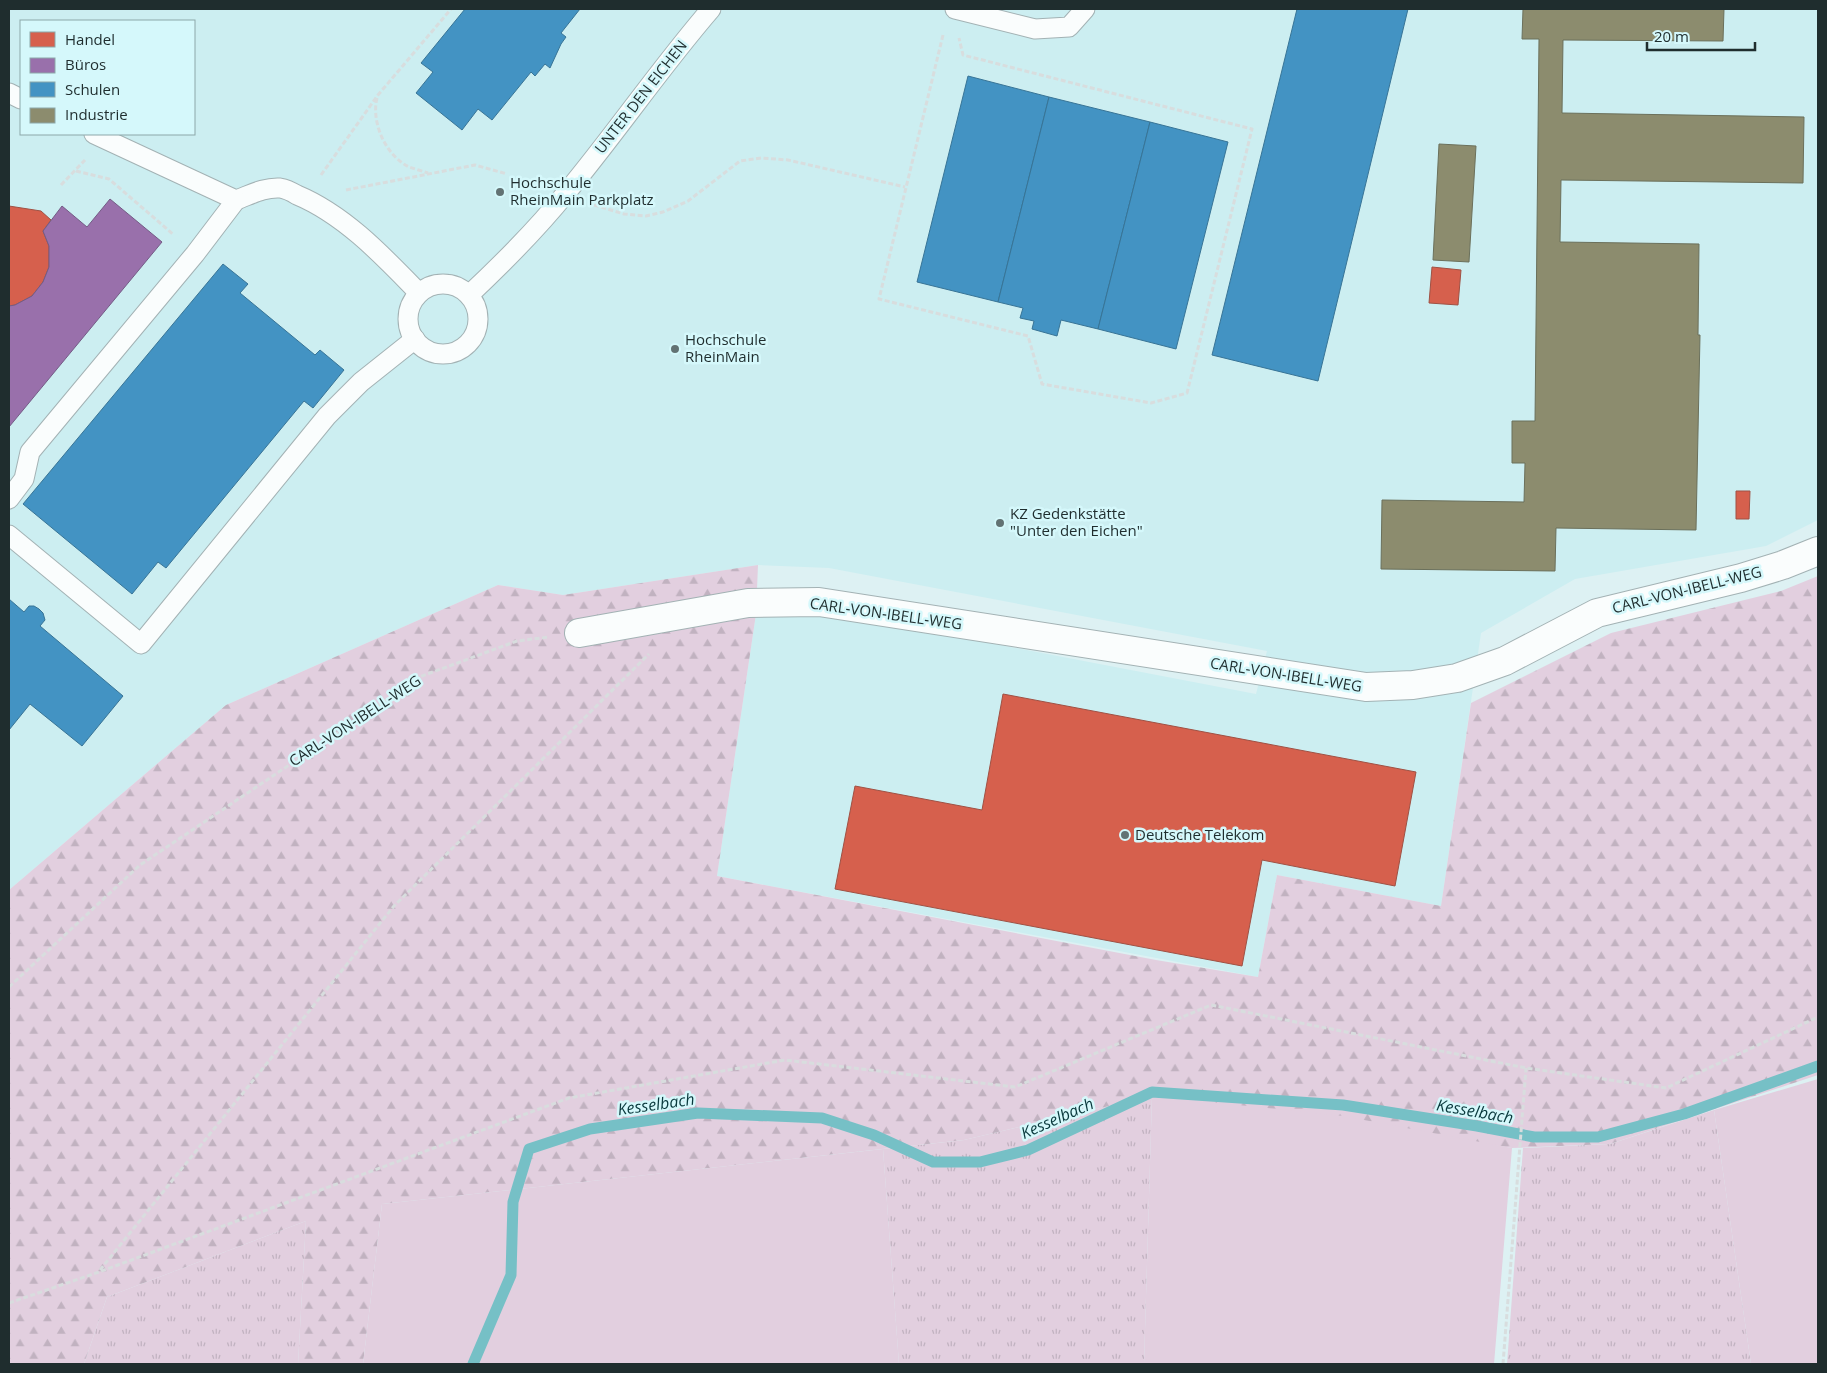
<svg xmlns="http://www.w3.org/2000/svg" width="1827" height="1373" font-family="'Open Sans',sans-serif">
  <defs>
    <pattern id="grass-tufts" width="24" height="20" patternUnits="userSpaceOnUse" patternTransform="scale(1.25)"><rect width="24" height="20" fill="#e2cfdf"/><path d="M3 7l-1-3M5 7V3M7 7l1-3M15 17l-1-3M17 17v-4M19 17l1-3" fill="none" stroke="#c1b2c0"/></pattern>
    <pattern id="forest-firs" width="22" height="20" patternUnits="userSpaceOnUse" patternTransform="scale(1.25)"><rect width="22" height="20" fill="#e2cfdf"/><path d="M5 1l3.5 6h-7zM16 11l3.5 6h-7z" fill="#c1b2c0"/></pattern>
  </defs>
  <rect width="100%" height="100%" fill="#ddf1f3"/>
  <path fill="#cceef1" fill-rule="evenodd" d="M9,9H1818V520L1766,546L1575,579L1481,633L1441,906L1277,875L1258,977L717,876L756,614L807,608L1256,694L1267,651L829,568L758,565L563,595L498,585L226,705L9,890ZM21,21H194V134H21Z"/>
  <g fill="url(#grass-tufts)">
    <path d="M1152,1096L1144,1364H899L883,1149L964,1140Z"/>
    <path d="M1714,1110L1751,1364H1507L1523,1148L1610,1144Z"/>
    <path d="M306,1221L298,1364H84L107,1297Z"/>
  </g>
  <path fill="url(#forest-firs)" d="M758,565L756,614L717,876L1156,960L1258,977L1277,875L1441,906L1471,703L1611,633L1781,591L1818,576V1075L1610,1144L1512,1148L1152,1096L964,1140L382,1204L363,1364H298L306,1221L107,1297L84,1364H9V890L226,705L498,585L563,595Z"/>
  <g fill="#e2cfdf">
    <path d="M1818,1079V1364H1751L1714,1110Z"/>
    <path d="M1152,1096L1343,1116L1512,1148L1494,1364H1144Z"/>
    <path d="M883,1149L899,1364H363L382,1204Z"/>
  </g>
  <g fill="#d6604d" stroke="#9f5144">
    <path d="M9,206L41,211L51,220L43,231L49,246V267L43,282L32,296L15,305L9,306Z"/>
    <path d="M1432,267L1461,270L1458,305L1429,303Z"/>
    <path d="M1736,491H1750L1749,519H1736Z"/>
    <path d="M1003,694L1416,772L1395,886L1262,860L1242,966L835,889L855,786L982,810Z"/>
  </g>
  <path fill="#9970ab" stroke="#745c86" d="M110,199L162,242L9,427V306L15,305L32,296L43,282L49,267V246L43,231L62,206L87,227Z"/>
  <g fill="#4393c3" stroke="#387496">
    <path d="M465,9H580L561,33L566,37L561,44L550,68L545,64L535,76L531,72L492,120L478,109L462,130L416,93L433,72L421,63Z"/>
    <path d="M1297,9H1408L1318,381L1212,355Z"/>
    <path d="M968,76L1049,97L998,302L917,282Z"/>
    <path d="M1049,97L1150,122L1098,329L1061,320L1057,336L1032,329L1034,321L1020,318L1023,308L998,302Z"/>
    <path d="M1150,122L1228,142L1176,349L1098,329Z"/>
    <path d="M223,264L248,284L240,293L315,355L320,350L344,370L313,408L304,401L166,568L158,562L132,594L23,504Z"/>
    <path d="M9,599L24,612L29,606H34L39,609L43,613L45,620L40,626L123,696L82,746L30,704L9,730Z"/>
  </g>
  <g fill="#8c8c6e" stroke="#6b705b">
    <path d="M1523,9H1724L1723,41L1563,40L1562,113L1804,117L1803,183L1561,180L1560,242L1699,244L1698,335H1700L1696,530L1556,528L1555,571L1381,569L1382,500L1524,502L1525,463H1512V421H1535L1539,39H1522Z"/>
    <path d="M1439,144L1476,146L1469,262L1433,260Z"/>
  </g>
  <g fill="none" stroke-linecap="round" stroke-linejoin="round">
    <path stroke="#76c0c6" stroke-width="11" d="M473,1364L511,1275L513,1202L529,1149L590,1129L698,1113L822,1118L874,1135L933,1162H980L1028,1150L1152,1092L1343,1105L1477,1126L1534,1137H1598L1684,1114L1818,1066"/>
    <g stroke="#a3b2b4" stroke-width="21">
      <g id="service">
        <path d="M955,9L1035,29L1069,27L1085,9"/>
        <path d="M9,93L21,99"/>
        <path d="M94,134L236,200C250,195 264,187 280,188C286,189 292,192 297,195C345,215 384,257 419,293"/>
        <circle cx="443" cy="319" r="35"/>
        <path d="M469,295C503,263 537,229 566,193C616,133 660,68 711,9"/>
        <path d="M9,499L24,479L30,452L195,254L236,200"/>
        <path d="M9,535L141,644L327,416L361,382L415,339"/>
      </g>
    </g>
    <g stroke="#a3b2b4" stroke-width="30">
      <path id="minor" d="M579,633L748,603L819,602L1366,687L1413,685L1457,678L1505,661L1597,613L1741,578L1783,565L1818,551"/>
    </g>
    <g stroke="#d8ddde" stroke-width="3" stroke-dasharray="5 2.5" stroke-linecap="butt">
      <path d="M943,35L879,299L1028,336L1042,384L1151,403L1187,393L1252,129L963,55L959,38"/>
      <path d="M377,98C371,122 385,155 409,167C415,169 422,171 428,173"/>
      <path d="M76,171L109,179L174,235"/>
      <path d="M321,175L378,95L451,9"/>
      <path d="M61,185L85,160"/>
      <path d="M346,190L475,165L507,174"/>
      <path d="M594,205L624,214L646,216L663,212L688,201L740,161L761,158L788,160L905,187"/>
      <path d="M9,987L140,865L422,676L517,641L549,637"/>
      <path d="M100,1270L394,906L649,654"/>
      <path d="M9,1303L99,1272L569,1098L785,1060L1015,1087L1211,1005L1526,1068L1666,1088L1818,1017"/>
      <path d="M1503,1364L1526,1068"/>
    </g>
    <use href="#service" stroke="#fafdfd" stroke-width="19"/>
    <use href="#minor" stroke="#fafdfd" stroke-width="28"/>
  </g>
  <g fill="#627273" stroke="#d5f8fb" stroke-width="2">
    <circle cx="500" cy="192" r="5"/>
    <circle cx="675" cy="349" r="5"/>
    <circle cx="1000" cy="523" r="5"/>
    <circle cx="1125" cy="835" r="5"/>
  </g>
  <g text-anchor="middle" stroke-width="5" stroke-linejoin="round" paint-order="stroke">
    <g font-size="15" fill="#1f2d2e" stroke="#d5f8fb">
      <text transform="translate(641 97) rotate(-52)" y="5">UNTER DEN EICHEN</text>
      <text transform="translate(1687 590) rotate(-14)" y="5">CARL-VON-IBELL-WEG</text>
      <text transform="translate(886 614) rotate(8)" y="5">CARL-VON-IBELL-WEG</text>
      <text transform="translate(1286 675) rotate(9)" y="5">CARL-VON-IBELL-WEG</text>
      <text transform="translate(355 721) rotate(-33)" y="5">CARL-VON-IBELL-WEG</text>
    </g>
    <g font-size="15" fill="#1f2d2e" stroke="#d5f8fb" text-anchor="start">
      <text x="510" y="188">Hochschule<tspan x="510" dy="17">RheinMain Parkplatz</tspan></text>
      <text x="685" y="345">Hochschule<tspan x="685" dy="17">RheinMain</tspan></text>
      <text x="1010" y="519">KZ Gedenkstätte<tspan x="1010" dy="17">"Unter den Eichen"</tspan></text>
      <text x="1135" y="840">Deutsche Telekom</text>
    </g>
    <g font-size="16" font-style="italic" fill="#09383c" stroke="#d5f8fb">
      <text transform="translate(656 1104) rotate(-8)" y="6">Kesselbach</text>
      <text transform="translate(1475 1111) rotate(10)" y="6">Kesselbach</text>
      <text transform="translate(1057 1118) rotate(-24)" y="6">Kesselbach</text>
    </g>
  </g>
  <rect width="1827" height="1373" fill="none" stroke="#1f2d2e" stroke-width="20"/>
  <rect x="20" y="20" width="175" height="115" fill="#d5f8fb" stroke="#8ca7a9"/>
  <rect x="30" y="32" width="25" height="15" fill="#d6604d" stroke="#8ca7a9"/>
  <text x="65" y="45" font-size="15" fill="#1f2d2e">Handel</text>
  <rect x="30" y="58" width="25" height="15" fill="#9970ab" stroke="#8ca7a9"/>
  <text x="65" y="70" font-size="15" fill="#1f2d2e">Büros</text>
  <rect x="30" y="82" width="25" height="15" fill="#4393c3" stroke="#8ca7a9"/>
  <text x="65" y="95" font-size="15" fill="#1f2d2e">Schulen</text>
  <rect x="30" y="108" width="25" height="15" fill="#8c8c6e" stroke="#8ca7a9"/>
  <text x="65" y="120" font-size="15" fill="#1f2d2e">Industrie</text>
  <path d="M1647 42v8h108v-8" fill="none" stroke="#1f2d2e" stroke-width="2.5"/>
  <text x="1654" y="42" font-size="15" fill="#1f2d2e" stroke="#d5f8fb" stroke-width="4" paint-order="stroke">20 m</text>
</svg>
